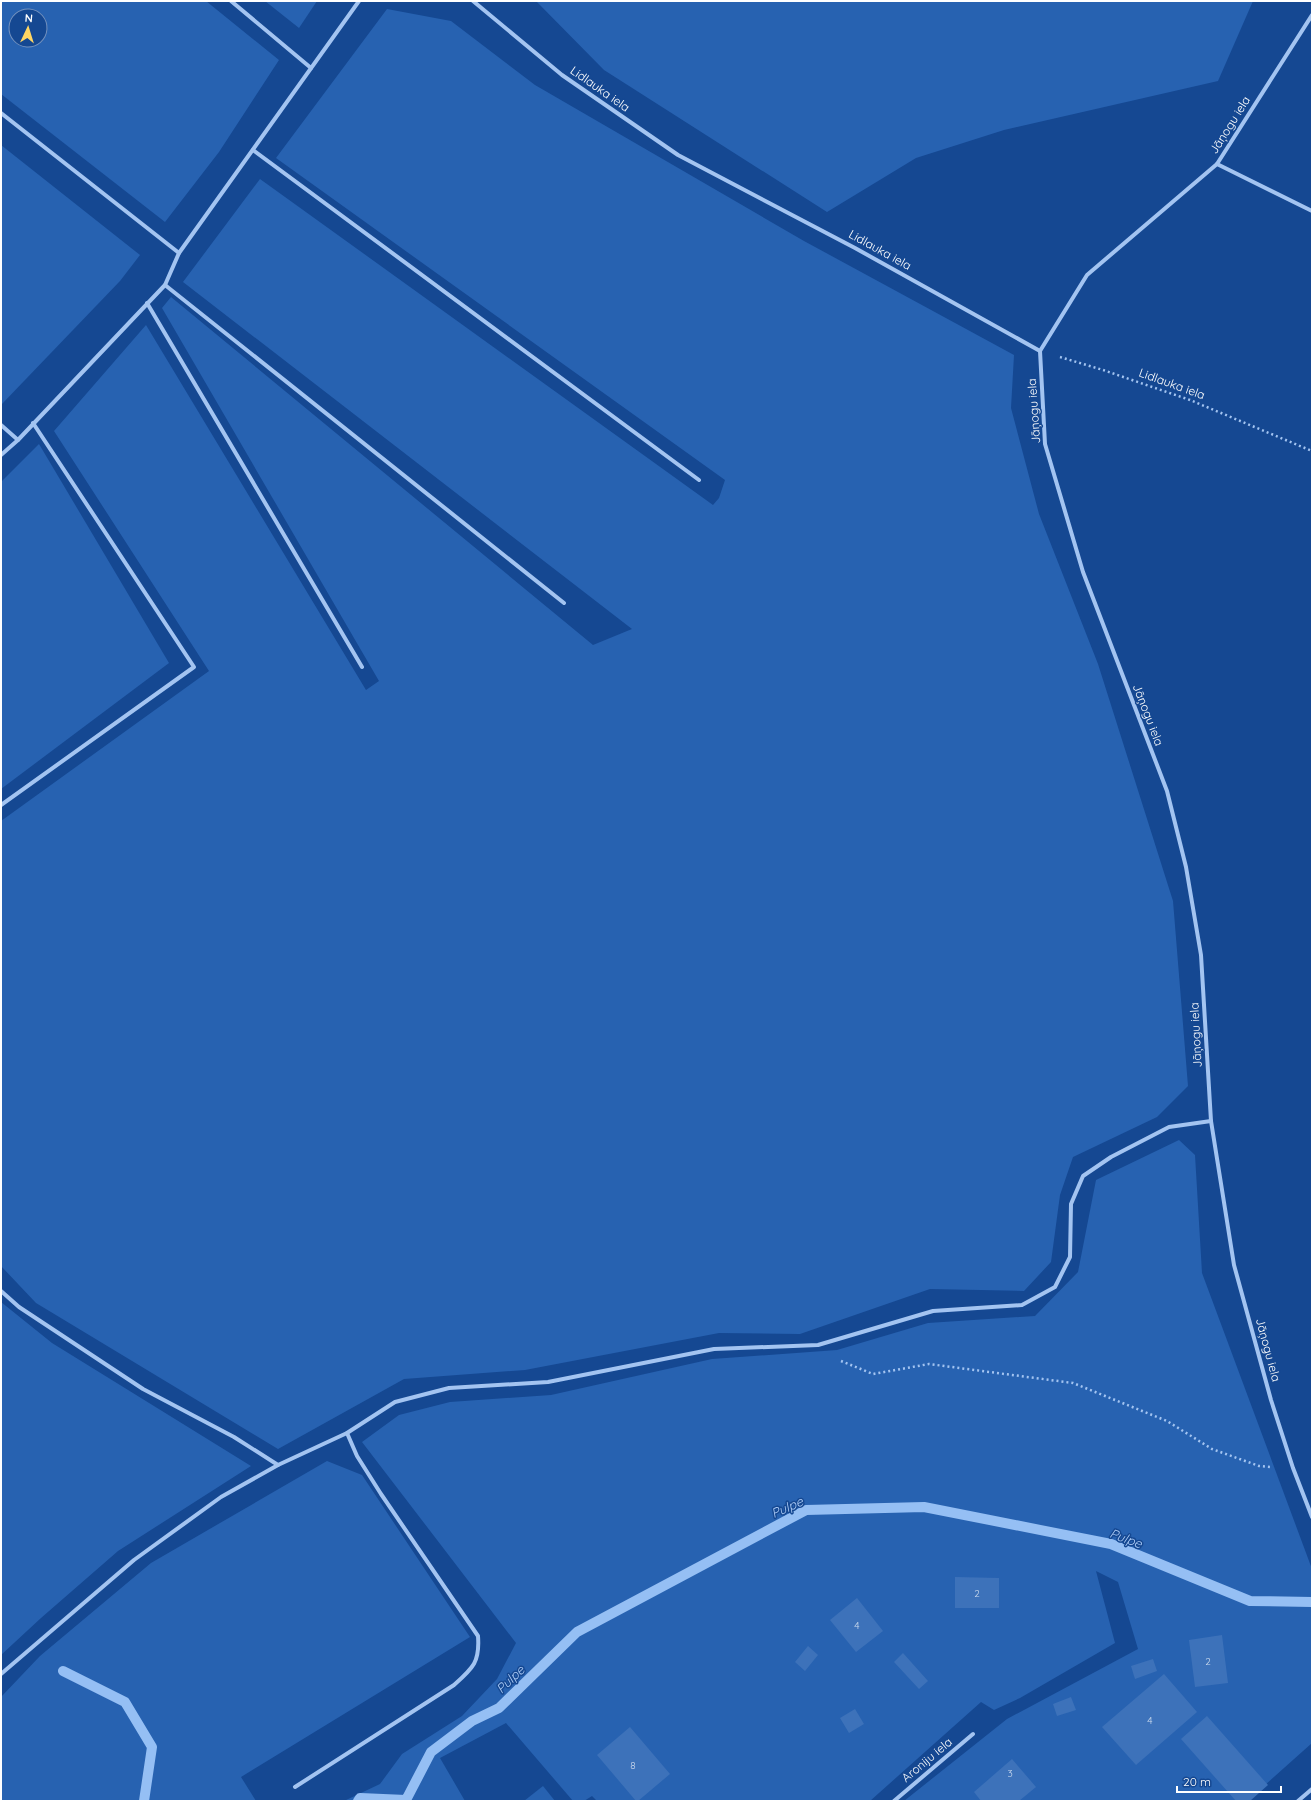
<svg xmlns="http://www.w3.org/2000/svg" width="1313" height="1802" font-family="Quicksand,sans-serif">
  <rect width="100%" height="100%" fill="#154892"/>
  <g fill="#2762b1" fill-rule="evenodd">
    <path d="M1,1H206L279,60L219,152L165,222L1,94ZM16,16H40V40H16Z"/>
    <path d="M265,1H317L299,28Z"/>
    <path d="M536,1H1253L1218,81L1004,130L916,158L827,212L604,70Z"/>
    <path d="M387,9L451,21L535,85L804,241L1014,355L1011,408L1039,514L1098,664L1173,901L1188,1086L1157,1117L1073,1157L1060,1195L1051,1262L1024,1291L930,1289L800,1334L719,1333L525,1370L404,1379L278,1449L36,1303L1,1266V821L209,671L54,431L146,325L366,690L379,681L162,308L171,297L593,645L632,629L183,282L260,179L713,505L719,498L725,480L276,158Z"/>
    <path d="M1,145L140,255L120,281L1,405Z"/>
    <path d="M39,444L169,663L1,789V482Z"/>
    <path d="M1179,1140L1195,1155L1202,1273L1312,1569V1743L1247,1801H904L1007,1719L1138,1649L1118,1582L1096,1571L1115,1643L1020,1698L994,1710L981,1702L870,1801H597L592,1796L584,1801H573L506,1723L440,1758L465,1801H344L380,1784L402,1754L462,1716L497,1679L516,1643L362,1442L399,1415L450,1402L551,1395L712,1359L837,1350L928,1323L1035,1316L1078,1272L1096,1180Z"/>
    <path d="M1,1302L52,1343L251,1466L118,1551L41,1618L1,1655Z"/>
    <path d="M327,1461L362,1475L470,1637L241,1777L256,1801H1V1697L40,1656L151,1563Z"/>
    <path d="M543,1786L555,1801H524Z"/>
  </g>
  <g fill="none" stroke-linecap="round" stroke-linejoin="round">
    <g stroke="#95bff4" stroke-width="10">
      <path d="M63,1671L125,1702L152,1747L144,1801"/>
      <path d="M358,1801L360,1798L406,1800L431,1752L472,1721L499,1708L577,1632L806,1510L924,1507L1111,1544L1250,1601L1312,1602"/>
    </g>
  </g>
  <g fill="#3d72ba">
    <path d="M955,1577L999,1578V1608H955Z"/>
    <path d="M857,1598L883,1631L856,1652L830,1620Z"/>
    <path d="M1222,1635L1228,1683L1195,1687L1189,1640Z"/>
    <path d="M808,1646L818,1655L805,1671L795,1662Z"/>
    <path d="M903,1653L928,1681L919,1689L894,1662Z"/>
    <path d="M1153,1659L1157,1671L1135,1679L1131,1666Z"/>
    <path d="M1164,1674L1197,1712L1136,1765L1102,1727Z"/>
    <path d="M1071,1697L1076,1710L1057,1716L1053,1704Z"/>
    <path d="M855,1709L864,1724L849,1733L840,1718Z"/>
    <path d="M1207,1716L1268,1785L1250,1801H1236L1181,1739Z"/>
    <path d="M630,1727L670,1774L638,1801H636L597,1755Z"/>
    <path d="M1012,1759L1036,1787L1019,1801H981L974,1792Z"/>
  </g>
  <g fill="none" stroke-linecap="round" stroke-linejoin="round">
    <g stroke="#a3c4f1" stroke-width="2.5" stroke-dasharray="2 3" stroke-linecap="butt">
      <path d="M1060,357L1103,370L1190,400L1312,451"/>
      <path d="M841,1361L873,1374L929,1364L1073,1383L1167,1421L1212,1449L1259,1466L1270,1467"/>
    </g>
    <g stroke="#a3c4f1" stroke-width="4">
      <path d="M231,1L311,68"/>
      <path d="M473,1L562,75L678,155L855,248L1040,351"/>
      <path d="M1312,15L1217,164L1087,275L1040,351L1045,444L1083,572L1167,791L1186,867L1201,955L1211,1121L1234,1265L1271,1400L1293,1468L1312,1517"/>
      <path d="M1,113L179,253"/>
      <path d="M253,150L699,480"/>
      <path d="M1217,164L1312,211"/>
      <path d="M165,285L564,603"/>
      <path d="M147,303L362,667"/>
      <path d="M1,425L18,440"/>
      <path d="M1,455L18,440L165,285L179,253L359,1"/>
      <path d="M1,805L194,667L33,423"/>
      <path d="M1,1291L19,1307L143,1389L234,1437L278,1465"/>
      <path d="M1,1674L134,1560L221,1497L278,1465L347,1433L395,1402L449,1388L548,1382L714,1349L818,1345L933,1311L1022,1305L1055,1287L1070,1257L1071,1204L1083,1176L1111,1157L1169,1127L1211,1121"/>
      <path d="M295,1787L454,1685C473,1668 480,1662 478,1636L381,1494L357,1456L347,1433"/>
      <path d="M894,1801L973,1734"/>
      <path d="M1298,1801L1312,1789"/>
    </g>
  </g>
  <g text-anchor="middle" stroke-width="3" stroke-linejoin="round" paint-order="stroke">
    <g font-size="10" fill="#cedcee">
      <text x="977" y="1597">2</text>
      <text x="857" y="1629">4</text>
      <text x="1208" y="1665">2</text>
      <text x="1150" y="1724">4</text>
      <text x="633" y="1769">8</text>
      <text x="1010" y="1777">3</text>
    </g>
    <g font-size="12" fill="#fff" stroke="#154892">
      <text transform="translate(600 89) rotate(35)" y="4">Lidlauka iela</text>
      <text transform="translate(1230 125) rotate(-58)" y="4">Jāņogu iela</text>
      <text transform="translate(880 250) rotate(29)" y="4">Lidlauka iela</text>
      <text transform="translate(1172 384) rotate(20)" y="4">Lidlauka iela</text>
      <text transform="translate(1034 411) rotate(-94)" y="4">Jāņogu iela</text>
      <text transform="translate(1148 715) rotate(69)" y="4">Jāņogu iela</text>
      <text transform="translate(1196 1035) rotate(-93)" y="4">Jāņogu iela</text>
      <text transform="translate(1268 1350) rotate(75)" y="4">Jāņogu iela</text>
      <text transform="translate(927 1760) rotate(-40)" y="4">Aroniju iela</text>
    </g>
    <g font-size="13" font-style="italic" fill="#afcef8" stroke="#154892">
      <text transform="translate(787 1507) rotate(-24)" y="5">Pulpe</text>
      <text transform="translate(1126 1538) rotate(20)" y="5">Pulpe</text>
      <text transform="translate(510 1679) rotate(-44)" y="5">Pulpe</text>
    </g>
  </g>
  <rect width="1313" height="1802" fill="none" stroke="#ffffff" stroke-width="4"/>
  <g transform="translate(28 28) rotate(4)"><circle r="19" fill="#154892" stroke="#7391be"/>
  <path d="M0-3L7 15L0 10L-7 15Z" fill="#ffd663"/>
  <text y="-6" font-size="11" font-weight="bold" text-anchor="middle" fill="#ffffff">N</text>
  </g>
  <path d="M1177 1786v6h104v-6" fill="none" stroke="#ffffff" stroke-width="2"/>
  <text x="1183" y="1786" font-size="12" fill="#ffffff" stroke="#154892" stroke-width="3" paint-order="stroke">20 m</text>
</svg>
